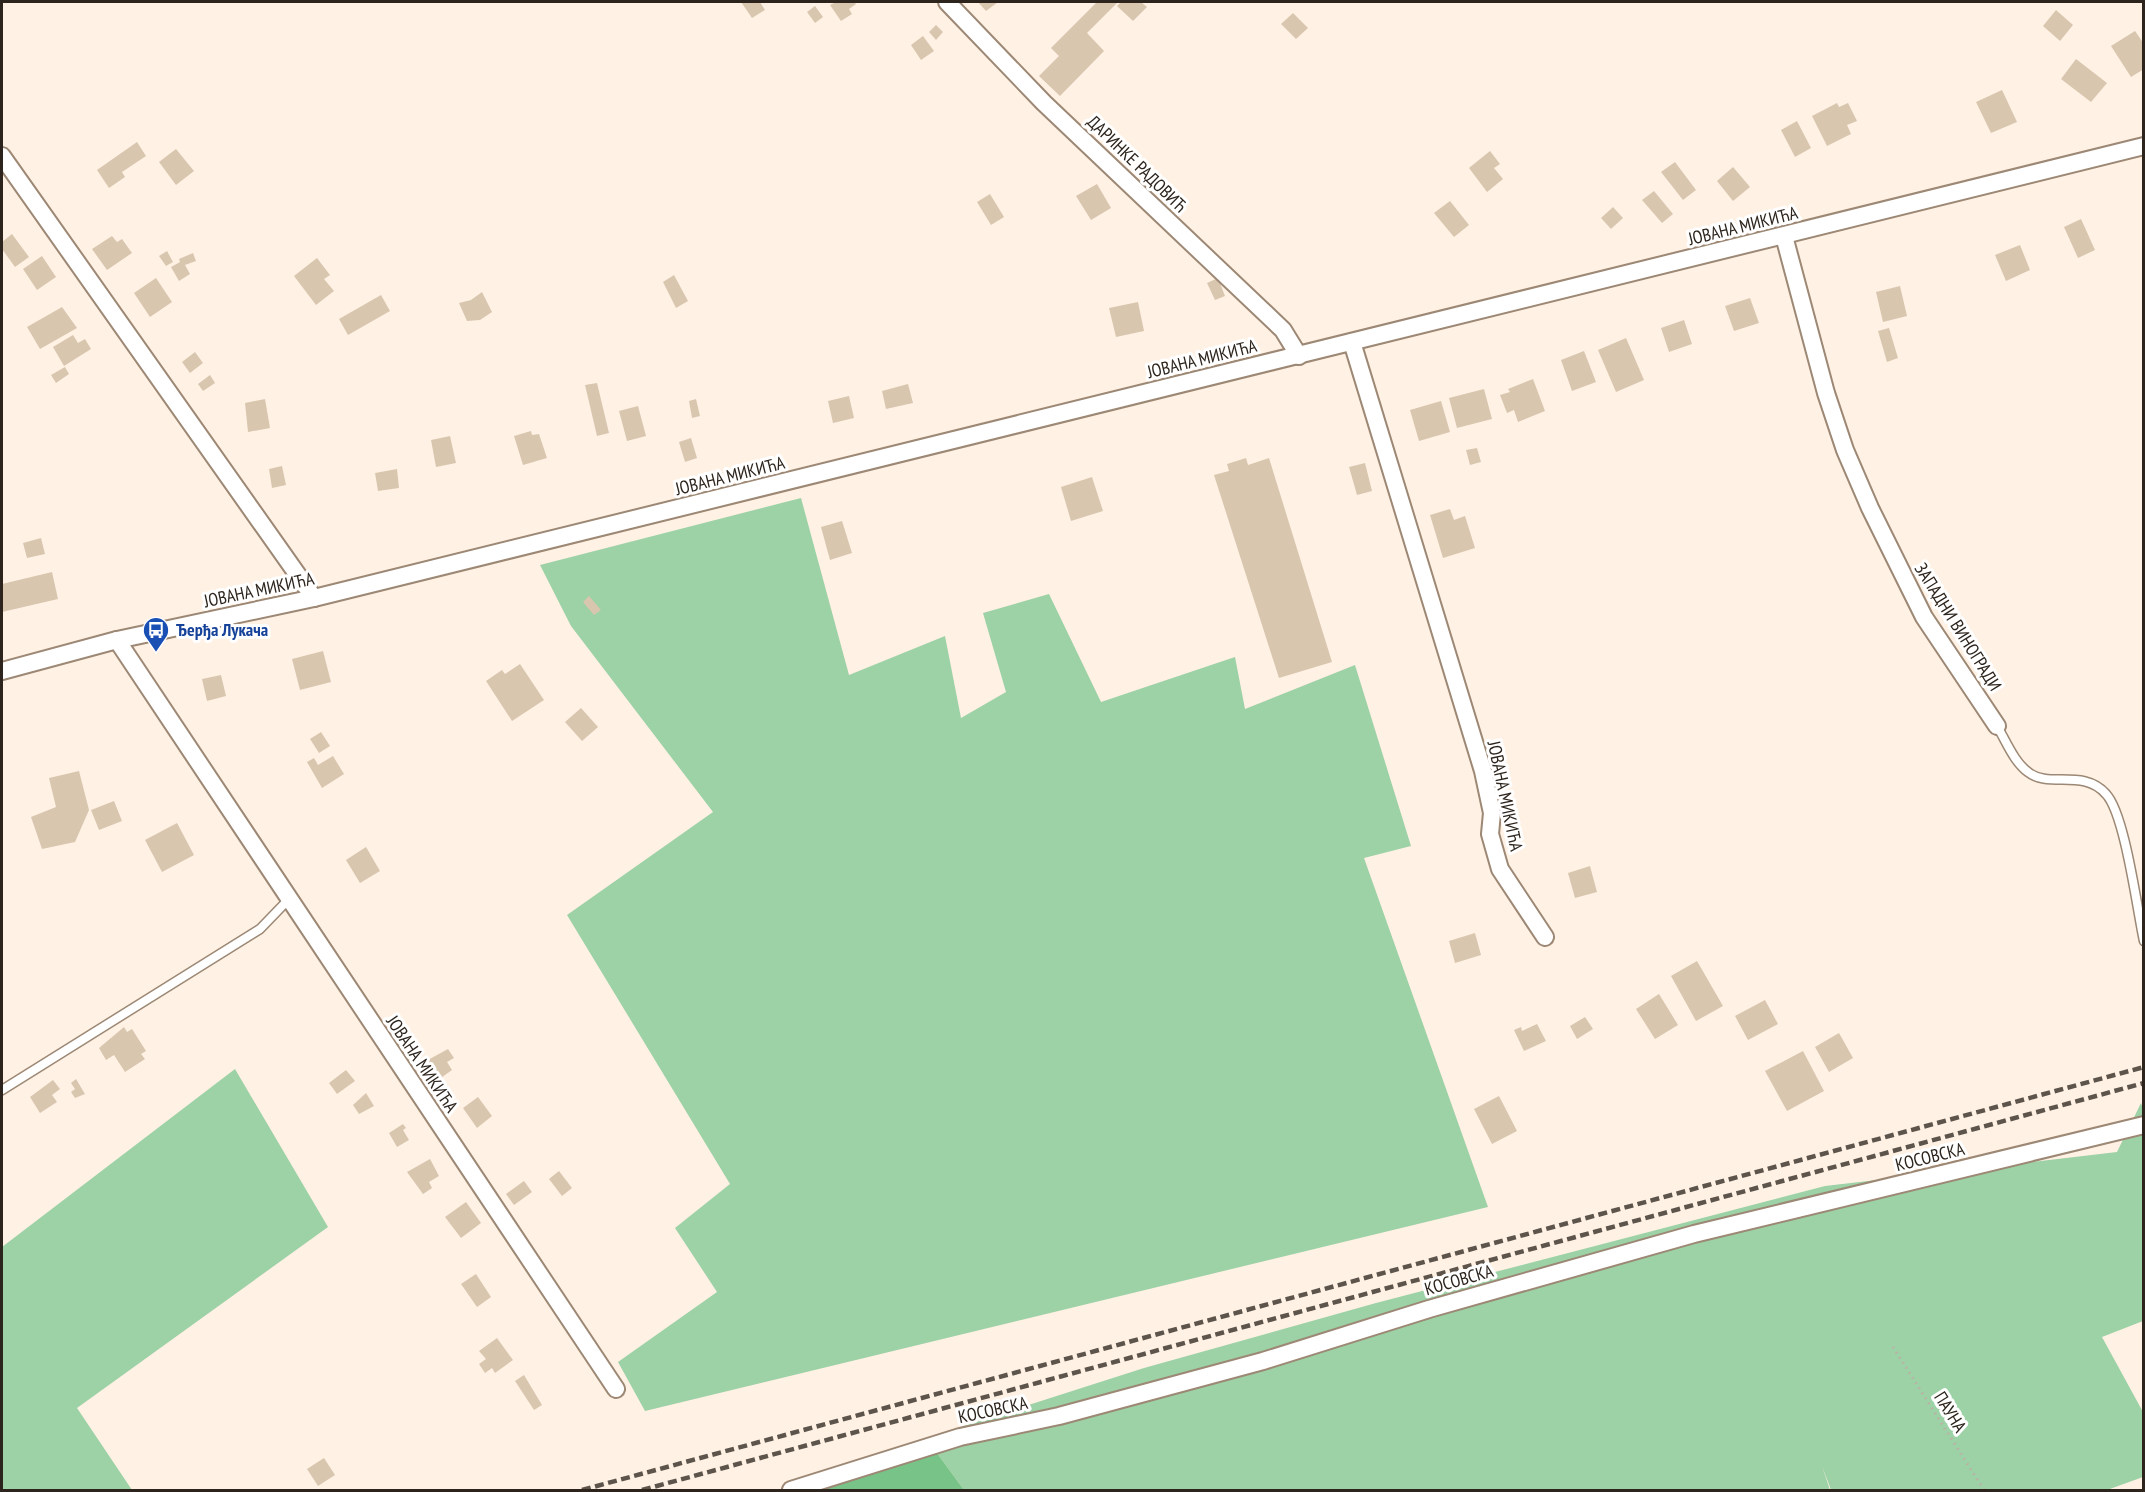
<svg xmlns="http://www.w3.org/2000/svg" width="2145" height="1492" font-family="'PT Sans Narrow',sans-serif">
  <rect width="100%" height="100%" fill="#fff1e4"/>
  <g fill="#9dd1a6">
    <path d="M801,498L849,675L945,636L961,718L1006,692L983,613L1049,594L1101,702L1235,657L1245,709L1355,665L1411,846L1364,858L1488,1207L645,1411L618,1362L717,1292L675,1228L730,1184L567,915L713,812L571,626L540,565Z"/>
    <path d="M235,1069L328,1227L77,1408L132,1490H2V1247Z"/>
    <path d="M2141,1103L2143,1109V1321L2102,1337L2143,1412V1477L2107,1490H1831L1822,1466L1830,1490H964L926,1438L1144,1368L1376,1303L1825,1186L2117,1152Z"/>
  </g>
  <path fill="#78c387" d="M926,1438L964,1490H818Z"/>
  <g fill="#d9c6af">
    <path d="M741,2H760L765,10L752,18Z"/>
    <path d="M836,2H854L856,4L849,9L852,14L841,21L830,5Z"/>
    <path d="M978,2H998L986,11Z"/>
    <path d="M1097,2H1118L1087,33L1104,51L1060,96L1039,76L1059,56L1051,48Z"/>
    <path d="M1121,2H1141L1147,7L1133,21L1117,6Z"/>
    <path d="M815,6L823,17L815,23L807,12Z"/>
    <path d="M2056,10L2073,25L2060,41L2043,26Z"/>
    <path d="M1293,13L1308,28L1296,39L1281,24Z"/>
    <path d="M936,25L943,32L936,40L929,32Z"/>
    <path d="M2135,31L2144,44V69L2131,77L2111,46Z"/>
    <path d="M923,36L934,51L921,60L911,45Z"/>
    <path d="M2076,59L2107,83L2091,102L2061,79Z"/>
    <path d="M2002,90L2017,122L1991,133L1976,102Z"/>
    <path d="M1837,103L1839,107L1848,103L1857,121L1847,125L1851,134L1827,146L1812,116Z"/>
    <path d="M1797,121L1811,148L1795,157L1781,130Z"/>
    <path d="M137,142L146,156L122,172L125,177L109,188L97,170Z"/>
    <path d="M176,149L194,171L176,185L159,162Z"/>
    <path d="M1490,151L1500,164L1494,168L1503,179L1487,192L1469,168Z"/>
    <path d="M1675,162L1696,190L1683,200L1661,172Z"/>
    <path d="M1733,167L1750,187L1733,201L1717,181Z"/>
    <path d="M1097,184L1111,208L1091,220L1076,196Z"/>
    <path d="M1654,191L1673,214L1662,223L1642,200Z"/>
    <path d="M990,194L1004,217L991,225L977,202Z"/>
    <path d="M1450,201L1469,225L1454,237L1434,213Z"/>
    <path d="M1613,207L1623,218L1611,229L1601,218Z"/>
    <path d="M2081,219L2095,250L2078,258L2064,227Z"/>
    <path d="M12,234L29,257L15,267L2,249V242Z"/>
    <path d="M112,236L117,242L122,239L132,253L107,270L92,249Z"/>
    <path d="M2020,245L2030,270L2006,281L1995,255Z"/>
    <path d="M167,251L173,262L166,266L159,256Z"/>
    <path d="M193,253L196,261L185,265L190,274L179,281L171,267L180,262L179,259Z"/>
    <path d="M42,256L56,277L37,290L23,269Z"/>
    <path d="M317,258L330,275L324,279L334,291L316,305L294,276Z"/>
    <path d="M674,275L688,301L676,308L663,282Z"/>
    <path d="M156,278L172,302L150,317L134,293Z"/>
    <path d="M1218,278L1225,296L1215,300L1207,283Z"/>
    <path d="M1900,286L1907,316L1883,322L1876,292Z"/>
    <path d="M482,292L492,312L480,320L467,321L459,303L471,300Z"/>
    <path d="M381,295L390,311L348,335L339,319Z"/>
    <path d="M1750,298L1759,323L1734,331L1725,306Z"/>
    <path d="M1138,302L1144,331L1116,337L1109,308Z"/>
    <path d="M62,307L77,328L40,349L27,327Z"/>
    <path d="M1684,320L1692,344L1669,352L1661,328Z"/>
    <path d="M1889,328L1898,358L1887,362L1878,331Z"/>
    <path d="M73,335L78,343L85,339L91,349L64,366L53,347Z"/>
    <path d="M1626,338L1644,380L1616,392L1598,350Z"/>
    <path d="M1584,351L1596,382L1572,391L1561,360Z"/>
    <path d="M195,352L203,363L190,373L182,362Z"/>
    <path d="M65,367L69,374L56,383L51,375Z"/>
    <path d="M210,375L215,383L203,391L198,384Z"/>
    <path d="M1533,379L1545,411L1518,422L1514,410L1507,413L1500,395L1510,392L1508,389Z"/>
    <path d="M597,383L609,433L597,436L585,385Z"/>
    <path d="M908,384L913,403L886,409L882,391Z"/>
    <path d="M1484,389L1492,419L1457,428L1449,398Z"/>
    <path d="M849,396L854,418L833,423L828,401Z"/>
    <path d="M265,399L270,428L248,432L245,403Z"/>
    <path d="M696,399L700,416L692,418L689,401Z"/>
    <path d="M1441,401L1450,432L1419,441L1410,410Z"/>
    <path d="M638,406L646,436L627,441L619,411Z"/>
    <path d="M531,431L532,435L539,434L547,458L523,465L514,436Z"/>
    <path d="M450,436L456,463L436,467L431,440Z"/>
    <path d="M691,438L697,458L685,462L679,442Z"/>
    <path d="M1477,448L1481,462L1470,465L1466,450Z"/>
    <path d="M1246,458L1248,465L1269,458L1332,662L1279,678L1214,475L1229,471L1227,464Z"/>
    <path d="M1365,463L1372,491L1357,495L1349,467Z"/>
    <path d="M282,466L286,485L272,488L269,469Z"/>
    <path d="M397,469L399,488L378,491L375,473Z"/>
    <path d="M1092,477L1103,511L1071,521L1061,487Z"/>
    <path d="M1450,509L1454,520L1465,516L1475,548L1443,558L1430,515Z"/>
    <path d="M842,521L852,553L830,560L821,527Z"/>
    <path d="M41,538L45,554L27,558L23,543Z"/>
    <path d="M52,572L58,599L2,612V584Z"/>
    <path d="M589,596L601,610L594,615L583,602Z"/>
    <path d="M323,651L331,682L300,690L292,659Z"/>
    <path d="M520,664L544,700L512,721L486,681L502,670L505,674Z"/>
    <path d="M221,675L226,696L207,701L202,679Z"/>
    <path d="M581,708L598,727L582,741L565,722Z"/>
    <path d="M321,732L330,746L319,753L310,739Z"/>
    <path d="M333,756L344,774L322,788L307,762L314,758L318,765Z"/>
    <path d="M79,771L89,810L75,842L42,849L31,817L56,807L49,778Z"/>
    <path d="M114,801L122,821L99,830L91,810Z"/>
    <path d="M177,823L194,855L162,872L145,840Z"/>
    <path d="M366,847L380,871L360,883L346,860Z"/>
    <path d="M1590,866L1597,892L1575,898L1568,873Z"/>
    <path d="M1475,933L1481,955L1455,963L1449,941Z"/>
    <path d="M1697,961L1723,1006L1696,1021L1671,976Z"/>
    <path d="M1659,994L1678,1025L1655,1039L1636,1009Z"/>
    <path d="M1765,1000L1778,1024L1748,1040L1735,1016Z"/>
    <path d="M1585,1017L1593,1029L1577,1039L1570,1026Z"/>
    <path d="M1537,1024L1546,1041L1524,1051L1514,1030L1521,1027L1522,1031Z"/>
    <path d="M124,1027L127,1032L132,1029L146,1051L141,1054L145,1059L125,1072L114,1055L106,1060L99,1048Z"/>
    <path d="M1839,1033L1853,1058L1829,1072L1815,1047Z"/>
    <path d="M448,1049L454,1058L447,1062L452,1070L438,1080L426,1061Z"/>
    <path d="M1803,1051L1824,1091L1787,1111L1765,1071Z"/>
    <path d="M346,1070L355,1081L337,1094L329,1083Z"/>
    <path d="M76,1079L85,1094L75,1098L71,1092L75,1089L71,1083Z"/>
    <path d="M53,1080L60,1089L52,1095L57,1102L40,1113L30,1097Z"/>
    <path d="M366,1093L374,1106L359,1114L353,1105Z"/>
    <path d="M1499,1096L1517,1131L1492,1144L1474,1109Z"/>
    <path d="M478,1097L492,1116L477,1128L463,1108Z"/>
    <path d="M403,1124L406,1128L403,1130L409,1140L397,1147L389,1133Z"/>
    <path d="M430,1159L439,1176L429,1182L432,1188L423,1194L407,1172Z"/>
    <path d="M559,1171L572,1188L562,1196L549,1179Z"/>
    <path d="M524,1181L532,1192L514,1205L506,1194Z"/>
    <path d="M466,1202L481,1223L461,1238L445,1217Z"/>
    <path d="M476,1274L491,1297L477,1307L461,1284Z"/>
    <path d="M497,1338L513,1360L495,1373L492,1368L485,1373L479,1364L486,1359L479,1351Z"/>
    <path d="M524,1375L542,1405L534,1410L515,1381Z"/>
    <path d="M324,1458L335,1475L318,1486L307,1469Z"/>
  </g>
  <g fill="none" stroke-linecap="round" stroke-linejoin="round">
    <g stroke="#9c8874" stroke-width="11">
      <g id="lane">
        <path d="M1997,726C2006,741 2014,762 2028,772C2049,789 2083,768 2106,794C2125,814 2137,909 2144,941"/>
        <path d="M2,1090L260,929L289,899"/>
      </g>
    </g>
    <g stroke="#9c8874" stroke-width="20">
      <g id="street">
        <path d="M947,2L1044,103L1283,330L1299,356"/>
        <path d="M2,156L314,598"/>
        <path d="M1784,236L1826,393L1845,450L1870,508L1924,617L1997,726"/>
        <path d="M1352,342L1483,771L1492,813L1490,834L1500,869L1545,937"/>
        <path d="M117,640L616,1389"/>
        <path d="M2,671L117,640L314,598L2144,146"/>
        <path d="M791,1490L960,1437L1059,1416L1263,1361L1429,1309L1694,1234L2144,1125"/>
      </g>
    </g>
    <path stroke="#bdb1a5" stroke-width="3" stroke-dasharray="1.5 4.5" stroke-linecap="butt" d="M1893,1347L1984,1490"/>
    <use href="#lane" stroke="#fff" stroke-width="8"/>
    <use href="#street" stroke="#fff" stroke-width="16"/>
    <g stroke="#5d544b" stroke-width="4.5" stroke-dasharray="9 4.5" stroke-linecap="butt">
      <path d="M582,1490L2144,1067"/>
      <path d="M642,1490L2144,1083"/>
    </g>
  </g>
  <defs>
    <g id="bus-pin" transform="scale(1.35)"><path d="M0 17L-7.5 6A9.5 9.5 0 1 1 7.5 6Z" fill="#1a4fb4" stroke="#fff"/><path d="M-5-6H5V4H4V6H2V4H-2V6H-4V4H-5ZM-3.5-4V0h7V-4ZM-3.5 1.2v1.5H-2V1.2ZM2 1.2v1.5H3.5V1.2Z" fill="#fff"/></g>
  </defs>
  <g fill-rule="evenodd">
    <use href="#bus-pin" x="156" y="630"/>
  </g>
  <g text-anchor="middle" stroke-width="6" stroke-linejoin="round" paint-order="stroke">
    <g font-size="18" fill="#2d251d" stroke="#fff">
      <text transform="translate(1137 164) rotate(44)" y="6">ДАРИНКЕ РАДОВИЋ</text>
      <text transform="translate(1743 226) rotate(-14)" y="6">ЈОВАНА МИКИЋА</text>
      <text transform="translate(1202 359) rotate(-14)" y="6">ЈОВАНА МИКИЋА</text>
      <text transform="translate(730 476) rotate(-14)" y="6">ЈОВАНА МИКИЋА</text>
      <text transform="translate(259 590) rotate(-12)" y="6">ЈОВАНА МИКИЋА</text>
      <text transform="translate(1958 627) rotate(58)" y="6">ЗАПАДНИ ВИНОГРАДИ</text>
      <text transform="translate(1505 796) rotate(78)" y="6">ЈОВАНА МИКИЋА</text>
      <text transform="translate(422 1064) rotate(56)" y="6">ЈОВАНА МИКИЋА</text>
      <text transform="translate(1930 1157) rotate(-14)" y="6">КОСОВСКА</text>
      <text transform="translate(1459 1280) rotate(-16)" y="6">КОСОВСКА</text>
      <text transform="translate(993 1410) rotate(-12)" y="6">КОСОВСКА</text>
      <text transform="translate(1950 1412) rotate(58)" y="6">ПАУНА</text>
    </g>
    <g font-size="18" font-weight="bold" fill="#164399" stroke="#fff" text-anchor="start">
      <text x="176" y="636">Ђерђа Лукача</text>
    </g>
  </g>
  <rect width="2145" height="1492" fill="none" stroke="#2d251d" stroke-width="6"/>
</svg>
